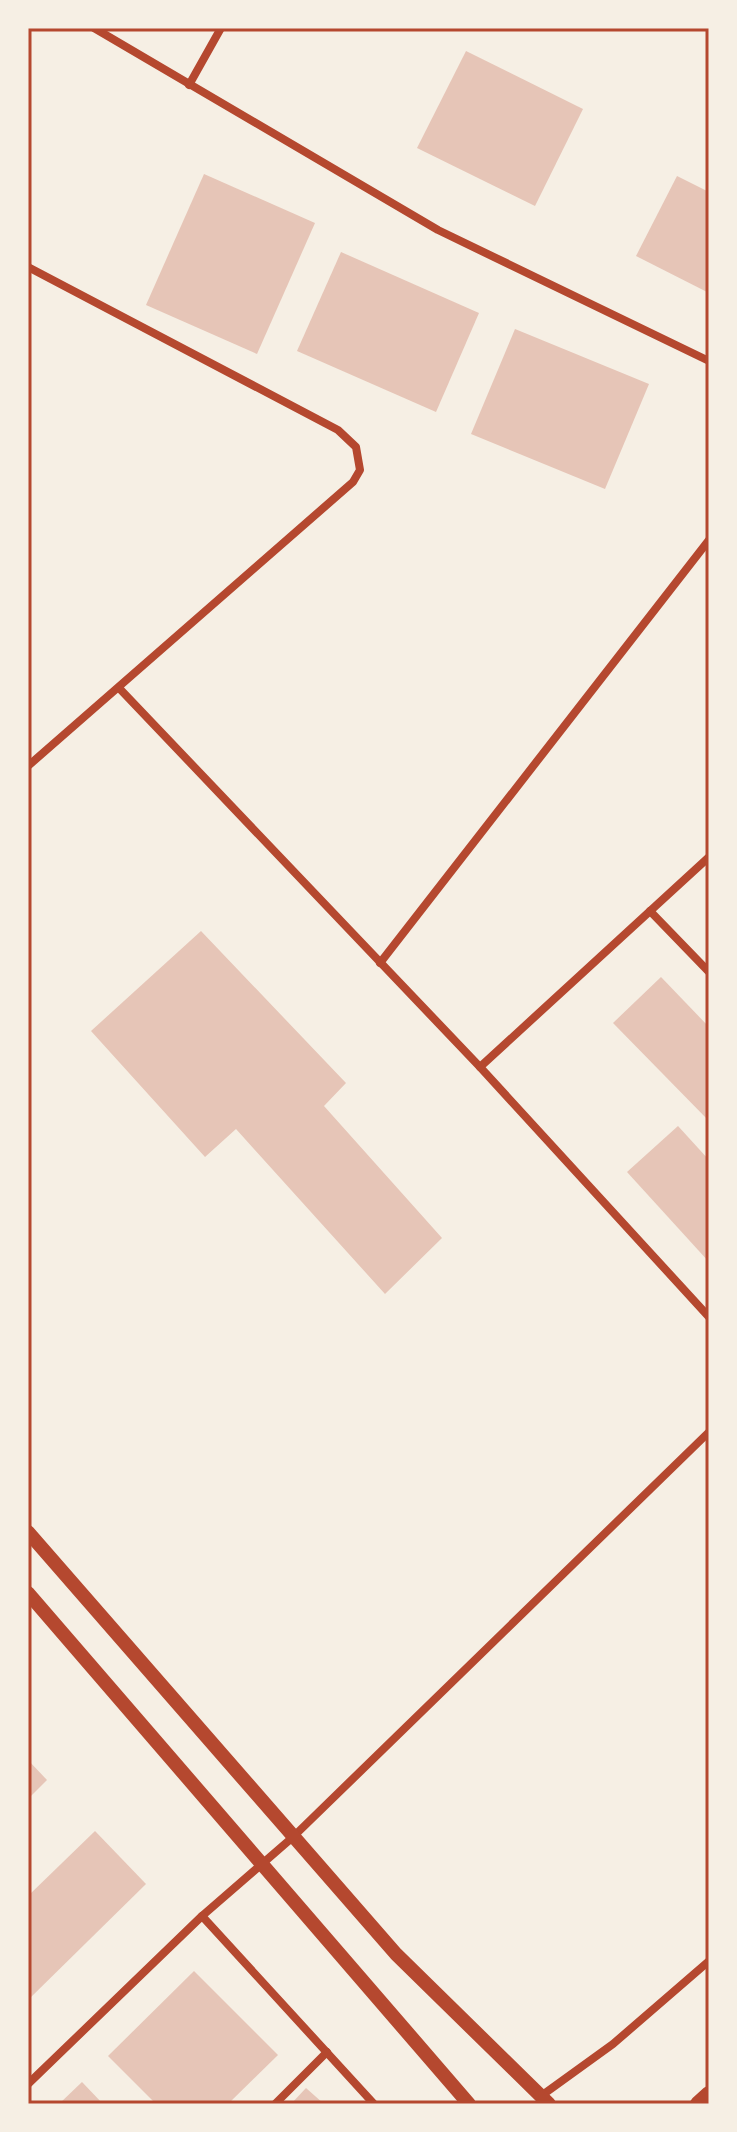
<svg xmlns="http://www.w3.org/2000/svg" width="737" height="2132" font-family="Merriweather,serif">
  <rect width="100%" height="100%" fill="#f6efe4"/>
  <g fill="#e6c5b7">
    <path d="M466,51L583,109L535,206L417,148Z"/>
    <path d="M204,174L315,223L257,354L146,305Z"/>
    <path d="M677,176L709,192V293L636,256Z"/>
    <path d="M341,252L479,313L436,412L297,351Z"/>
    <path d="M515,329L649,384L605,489L471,434Z"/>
    <path d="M201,931L346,1083L324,1106L442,1238L385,1294L236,1129L205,1157L91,1031Z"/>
    <path d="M661,977L709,1027V1121L613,1023Z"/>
    <path d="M678,1126L709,1160V1262L627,1172Z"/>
    <path d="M28,1760L47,1780L28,1799Z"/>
    <path d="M95,1831L146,1884L28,2000V1896Z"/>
    <path d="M194,1971L278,2055L228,2104H156L108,2056Z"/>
    <path d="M82,2082L103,2104H59Z"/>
    <path d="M306,2088L324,2104H291Z"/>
  </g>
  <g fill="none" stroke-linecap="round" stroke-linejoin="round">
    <g stroke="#b5482f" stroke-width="8">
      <path d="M94,28L438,230L709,361"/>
      <path d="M189,85L221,28"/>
      <path d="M28,267L338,430L356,447L360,470L353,482L28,766"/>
      <path d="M119,688L480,1067L709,1317"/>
      <path d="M650,911L709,972"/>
      <path d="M380,963L709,540"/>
      <path d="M480,1067L709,857"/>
      <path d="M202,1916L374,2104"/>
      <path d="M28,2084L202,1916L293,1837L709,1432"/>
      <path d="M541,2096L613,2044L709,1961"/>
      <path d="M275,2104L327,2052"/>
    </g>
    <g stroke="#b5482f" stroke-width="14">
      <path d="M28,1532L396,1954L549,2104"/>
      <path d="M28,1593L469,2104"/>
    </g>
    <path stroke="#b5482f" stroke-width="16" d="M698,2104L709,2094"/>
  </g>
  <rect width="737" height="2132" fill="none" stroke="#f6efe4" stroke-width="60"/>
  <rect x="30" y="30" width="677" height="2072" fill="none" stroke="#b5482f" stroke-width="3"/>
</svg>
